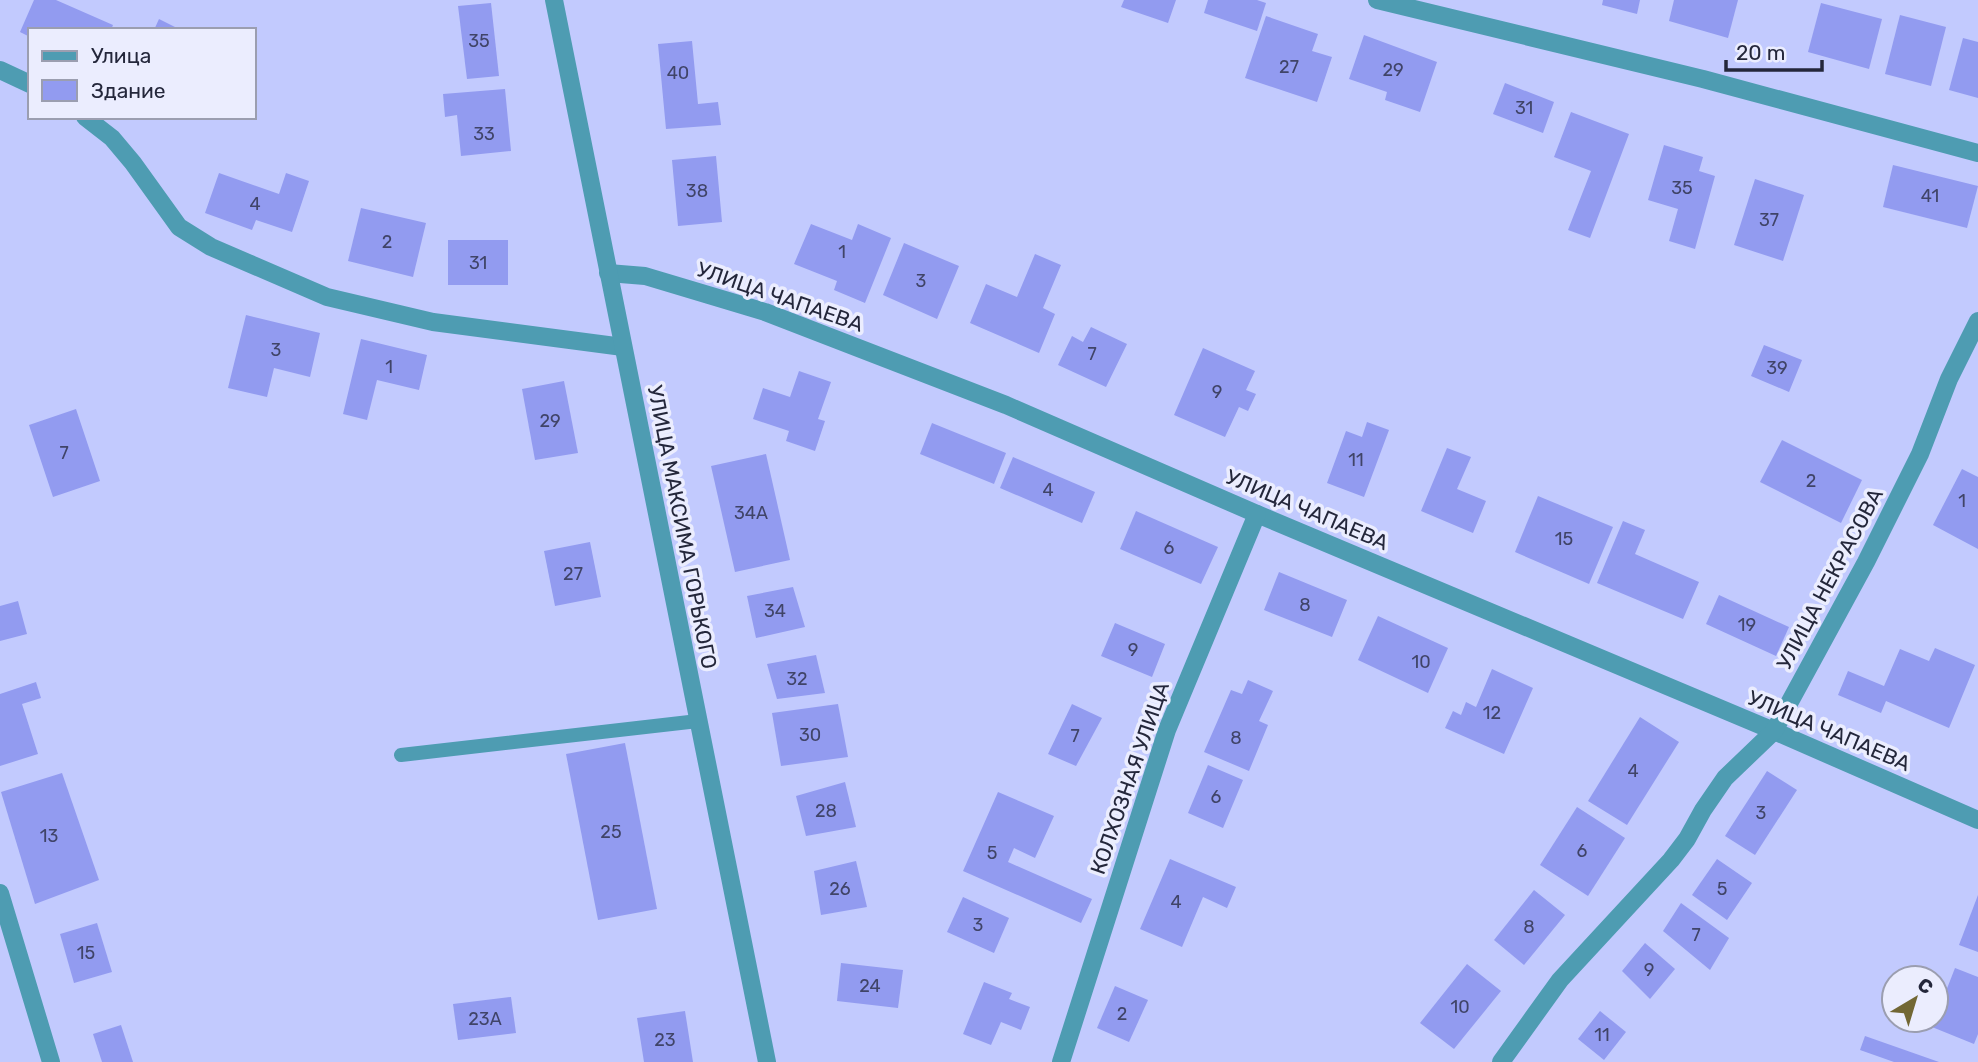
<svg xmlns="http://www.w3.org/2000/svg" width="1978" height="1062" font-family="Rubik,sans-serif">
  <rect width="100%" height="100%" fill="#c2cafe"/>
  <g fill="#929bf0">
    <path d="M34,0H56L113,25L111,30H30V37L20,32Z"/>
    <path d="M1124,0H1176L1168,23L1121,7Z"/>
    <path d="M1208,0H1257L1266,3L1257,31L1204,13Z"/>
    <path d="M1603,0H1640L1637,14L1602,5Z"/>
    <path d="M1674,0H1738L1728,38L1669,21Z"/>
    <path d="M491,3L499,76L467,79L458,6Z"/>
    <path d="M1821,3L1882,19L1869,69L1808,52Z"/>
    <path d="M1900,15L1946,27L1931,86L1885,74Z"/>
    <path d="M1266,16L1318,34L1312,51L1332,57L1317,102L1245,78Z"/>
    <path d="M159,19L181,30H154Z"/>
    <path d="M1364,35L1437,62L1420,112L1385,100L1387,92L1349,79Z"/>
    <path d="M1963,38L1978,42V98L1949,90Z"/>
    <path d="M692,41L698,104L718,102L721,125L666,129L658,44Z"/>
    <path d="M1505,83L1554,102L1543,133L1493,114Z"/>
    <path d="M505,89L511,151L461,156L457,115L445,117L443,94Z"/>
    <path d="M1571,112L1629,134L1590,238L1568,230L1591,171L1554,157Z"/>
    <path d="M1664,145L1703,157L1699,171L1715,176L1695,249L1669,241L1678,209L1648,200Z"/>
    <path d="M716,156L722,222L678,226L672,160Z"/>
    <path d="M1893,165L1978,186L1967,228L1883,207Z"/>
    <path d="M219,173L279,194L286,173L309,181L292,232L256,220L252,230L205,213Z"/>
    <path d="M1755,179L1804,195L1783,261L1734,245Z"/>
    <path d="M361,208L426,223L413,277L348,261Z"/>
    <path d="M811,224L852,240L858,224L891,238L865,303L834,290L837,281L794,264Z"/>
    <rect x="448" y="240" width="60" height="45"/>
    <path d="M904,243L959,266L937,319L883,295Z"/>
    <path d="M1035,254L1061,265L1043,308L1055,314L1039,353L970,323L986,284L1017,297Z"/>
    <path d="M246,315L320,333L310,377L274,368L267,397L228,388Z"/>
    <path d="M1091,327L1127,344L1106,387L1058,365L1072,336L1083,342Z"/>
    <path d="M361,339L427,355L419,390L377,380L367,420L343,414Z"/>
    <path d="M1764,345L1802,360L1789,392L1751,376Z"/>
    <path d="M1203,348L1255,371L1246,390L1256,394L1248,411L1239,407L1225,437L1174,415Z"/>
    <path d="M799,371L831,382L818,419L825,421L815,451L786,441L789,431L753,419L763,388L790,397Z"/>
    <path d="M564,381L578,453L535,460L522,389Z"/>
    <path d="M76,409L100,481L53,497L29,425Z"/>
    <path d="M1367,422L1389,430L1364,497L1327,483L1346,431L1362,437Z"/>
    <path d="M932,423L1006,453L994,484L920,454Z"/>
    <path d="M1782,440L1862,480L1841,523L1760,482Z"/>
    <path d="M1447,448L1471,457L1457,489L1486,501L1473,533L1421,511Z"/>
    <path d="M766,454L790,560L735,572L711,466Z"/>
    <path d="M1013,457L1095,492L1082,523L1000,488Z"/>
    <path d="M1962,469L1978,477V549L1933,525Z"/>
    <path d="M1538,496L1613,527L1589,584L1515,552Z"/>
    <path d="M1136,511L1218,547L1201,584L1120,549Z"/>
    <path d="M1623,521L1645,530L1635,554L1699,582L1683,619L1597,583Z"/>
    <path d="M590,542L601,597L555,606L544,551Z"/>
    <path d="M1279,572L1347,600L1332,637L1264,610Z"/>
    <path d="M793,587L805,627L756,638L747,596Z"/>
    <path d="M1719,595L1789,627L1776,656L1706,624Z"/>
    <path d="M18,601L27,634L0,641V606Z"/>
    <path d="M1378,616L1448,648L1428,693L1358,660Z"/>
    <path d="M1115,623L1165,644L1152,677L1101,656Z"/>
    <path d="M1935,648L1975,665L1949,728L1886,701L1881,713L1838,695L1848,671L1884,686L1900,649L1929,661Z"/>
    <path d="M816,655L825,693L777,699L767,664Z"/>
    <path d="M1492,669L1533,688L1504,754L1445,728L1453,711L1461,715L1466,702L1476,707Z"/>
    <path d="M1248,680L1273,691L1259,721L1268,725L1249,771L1204,752L1231,690L1242,694Z"/>
    <path d="M36,682L41,698L22,704L38,754L0,766V694Z"/>
    <path d="M838,704L848,757L781,766L772,713Z"/>
    <path d="M1072,704L1102,718L1076,766L1048,754Z"/>
    <path d="M1640,717L1679,742L1627,825L1588,801Z"/>
    <path d="M625,743L657,909L598,920L566,754Z"/>
    <path d="M1208,765L1243,780L1223,828L1188,813Z"/>
    <path d="M1767,771L1797,790L1755,855L1725,836Z"/>
    <path d="M62,773L99,880L35,904L1,792Z"/>
    <path d="M845,782L856,827L806,836L796,796Z"/>
    <path d="M998,792L1054,816L1035,858L1014,848L1008,862L1092,899L1081,923L963,871Z"/>
    <path d="M1577,807L1625,838L1588,896L1540,865Z"/>
    <path d="M1170,859L1236,887L1227,908L1203,897L1182,947L1140,929Z"/>
    <path d="M1717,859L1752,883L1727,920L1692,895Z"/>
    <path d="M856,861L867,907L821,915L814,871Z"/>
    <path d="M1534,890L1565,915L1524,965L1494,940Z"/>
    <path d="M1978,895V952L1959,945Z"/>
    <path d="M963,897L1009,918L994,953L947,932Z"/>
    <path d="M1681,903L1729,938L1710,970L1663,931Z"/>
    <path d="M97,923L112,972L74,983L60,934Z"/>
    <path d="M1645,943L1675,969L1650,999L1622,971Z"/>
    <path d="M841,963L903,970L898,1008L837,1001Z"/>
    <path d="M1467,964L1501,991L1454,1049L1420,1023Z"/>
    <path d="M1955,968L1978,977V1034L1974,1044L1932,1027Z"/>
    <path d="M984,982L1012,993L1009,999L1030,1007L1021,1030L1001,1022L991,1045L963,1034Z"/>
    <path d="M1115,986L1148,1000L1129,1042L1097,1028Z"/>
    <path d="M511,997L516,1033L458,1040L453,1004Z"/>
    <path d="M685,1011L693,1062H644L637,1018Z"/>
    <path d="M1600,1011L1626,1032L1604,1060L1578,1039Z"/>
    <path d="M121,1025L133,1062H102L93,1034Z"/>
    <path d="M1865,1036L1939,1062H1894L1860,1050Z"/>
  </g>
  <g fill="none" stroke-linecap="round" stroke-linejoin="round">
    <path stroke="#4e9cb2" stroke-width="14" d="M401,755L698,721"/>
    <g stroke="#4e9cb2" stroke-width="18">
      <path d="M1377,0L1703,79L1978,153"/>
      <path d="M0,70L30,84"/>
      <path d="M85,117L112,138L133,163L179,227L211,247L327,297L433,322L623,347"/>
      <path d="M608,273L645,276L765,312L1006,405L1257,514L1774,731L1978,820"/>
      <path d="M0,893L51,1062"/>
      <path d="M1061,1062L1167,730L1257,514"/>
      <path d="M1501,1062L1560,980L1671,860L1687,839L1703,810L1725,778L1774,731L1866,562L1920,454L1949,379L1978,321"/>
    </g>
    <path stroke="#4e9cb2" stroke-width="18" d="M554,0L767,1062"/>
  </g>
  <g text-anchor="middle" stroke-width="7" stroke-linejoin="round" paint-order="stroke">
    <g font-size="18" fill="#404468">
      <text x="479" y="47">35</text>
      <text x="1289" y="73">27</text>
      <text x="1393" y="76">29</text>
      <text x="678" y="79">40</text>
      <text x="1524" y="114">31</text>
      <text x="484" y="140">33</text>
      <text x="1682" y="194">35</text>
      <text x="697" y="197">38</text>
      <text x="1930" y="202">41</text>
      <text x="255" y="210">4</text>
      <text x="1769" y="226">37</text>
      <text x="387" y="248">2</text>
      <text x="842" y="258">1</text>
      <text x="478" y="269">31</text>
      <text x="921" y="287">3</text>
      <text x="276" y="356">3</text>
      <text x="1092" y="360">7</text>
      <text x="389" y="373">1</text>
      <text x="1777" y="374">39</text>
      <text x="1217" y="398">9</text>
      <text x="550" y="427">29</text>
      <text x="64" y="459">7</text>
      <text x="1356" y="466">11</text>
      <text x="1811" y="487">2</text>
      <text x="1048" y="496">4</text>
      <text x="1962" y="507">1</text>
      <text x="751" y="519">34А</text>
      <text x="1564" y="545">15</text>
      <text x="1169" y="554">6</text>
      <text x="573" y="580">27</text>
      <text x="1305" y="611">8</text>
      <text x="775" y="617">34</text>
      <text x="1747" y="631">19</text>
      <text x="1133" y="656">9</text>
      <text x="1421" y="668">10</text>
      <text x="797" y="685">32</text>
      <text x="1492" y="719">12</text>
      <text x="810" y="741">30</text>
      <text x="1075" y="742">7</text>
      <text x="1236" y="744">8</text>
      <text x="1633" y="777">4</text>
      <text x="1216" y="803">6</text>
      <text x="826" y="817">28</text>
      <text x="1761" y="819">3</text>
      <text x="611" y="838">25</text>
      <text x="49" y="842">13</text>
      <text x="1582" y="857">6</text>
      <text x="992" y="859">5</text>
      <text x="840" y="895">26</text>
      <text x="1722" y="895">5</text>
      <text x="1176" y="908">4</text>
      <text x="978" y="931">3</text>
      <text x="1529" y="933">8</text>
      <text x="1696" y="941">7</text>
      <text x="86" y="959">15</text>
      <text x="1649" y="976">9</text>
      <text x="870" y="992">24</text>
      <text x="1460" y="1013">10</text>
      <text x="1122" y="1020">2</text>
      <text x="485" y="1025">23А</text>
      <text x="1602" y="1041">11</text>
      <text x="665" y="1046">23</text>
    </g>
    <g font-size="21" fill="#24273b" stroke="#ebedfe">
      <text transform="translate(780 297) rotate(19)" y="7">УЛИЦА ЧАПАЕВА</text>
      <text transform="translate(1307 510) rotate(23)" y="7">УЛИЦА ЧАПАЕВА</text>
      <text transform="translate(682 527) rotate(79)" y="7">УЛИЦА МАКСИМА ГОРЬКОГО</text>
      <text transform="translate(1830 579) rotate(-62)" y="7">УЛИЦА НЕКРАСОВА</text>
      <text transform="translate(1829 731) rotate(23)" y="7">УЛИЦА ЧАПАЕВА</text>
      <text transform="translate(1130 778) rotate(-71)" y="7">КОЛХОЗНАЯ УЛИЦА</text>
    </g>
  </g>
  <rect x="28" y="28" width="228" height="91" fill="#ebedfe" stroke="#9b9eb0" stroke-width="2"/>
  <rect x="42" y="51" width="35" height="10" fill="#4e9cb2" stroke="#9b9eb0" stroke-width="2"/>
  <text x="91" y="63" font-size="21" fill="#24273b">Улица</text>
  <rect x="42" y="80" width="35" height="21" fill="#929bf0" stroke="#9b9eb0" stroke-width="2"/>
  <text x="91" y="98" font-size="21" fill="#24273b">Здание</text>
  <g transform="translate(1915 999) rotate(38)"><circle r="33" fill="#ebedfe" stroke="#9b9eb0" stroke-width="2"/>
  <path d="M0-5L12 26L0 18L-12 26Z" fill="#726734"/>
  <text y="-10" font-size="19" font-weight="bold" text-anchor="middle" fill="#24273b">С</text>
  </g>
  <path d="M1726 60v10h96v-10" fill="none" stroke="#24273b" stroke-width="3.5"/>
  <text x="1736" y="60" font-size="21" fill="#24273b" stroke="#ebedfe" stroke-width="5" paint-order="stroke">20 m</text>
</svg>
